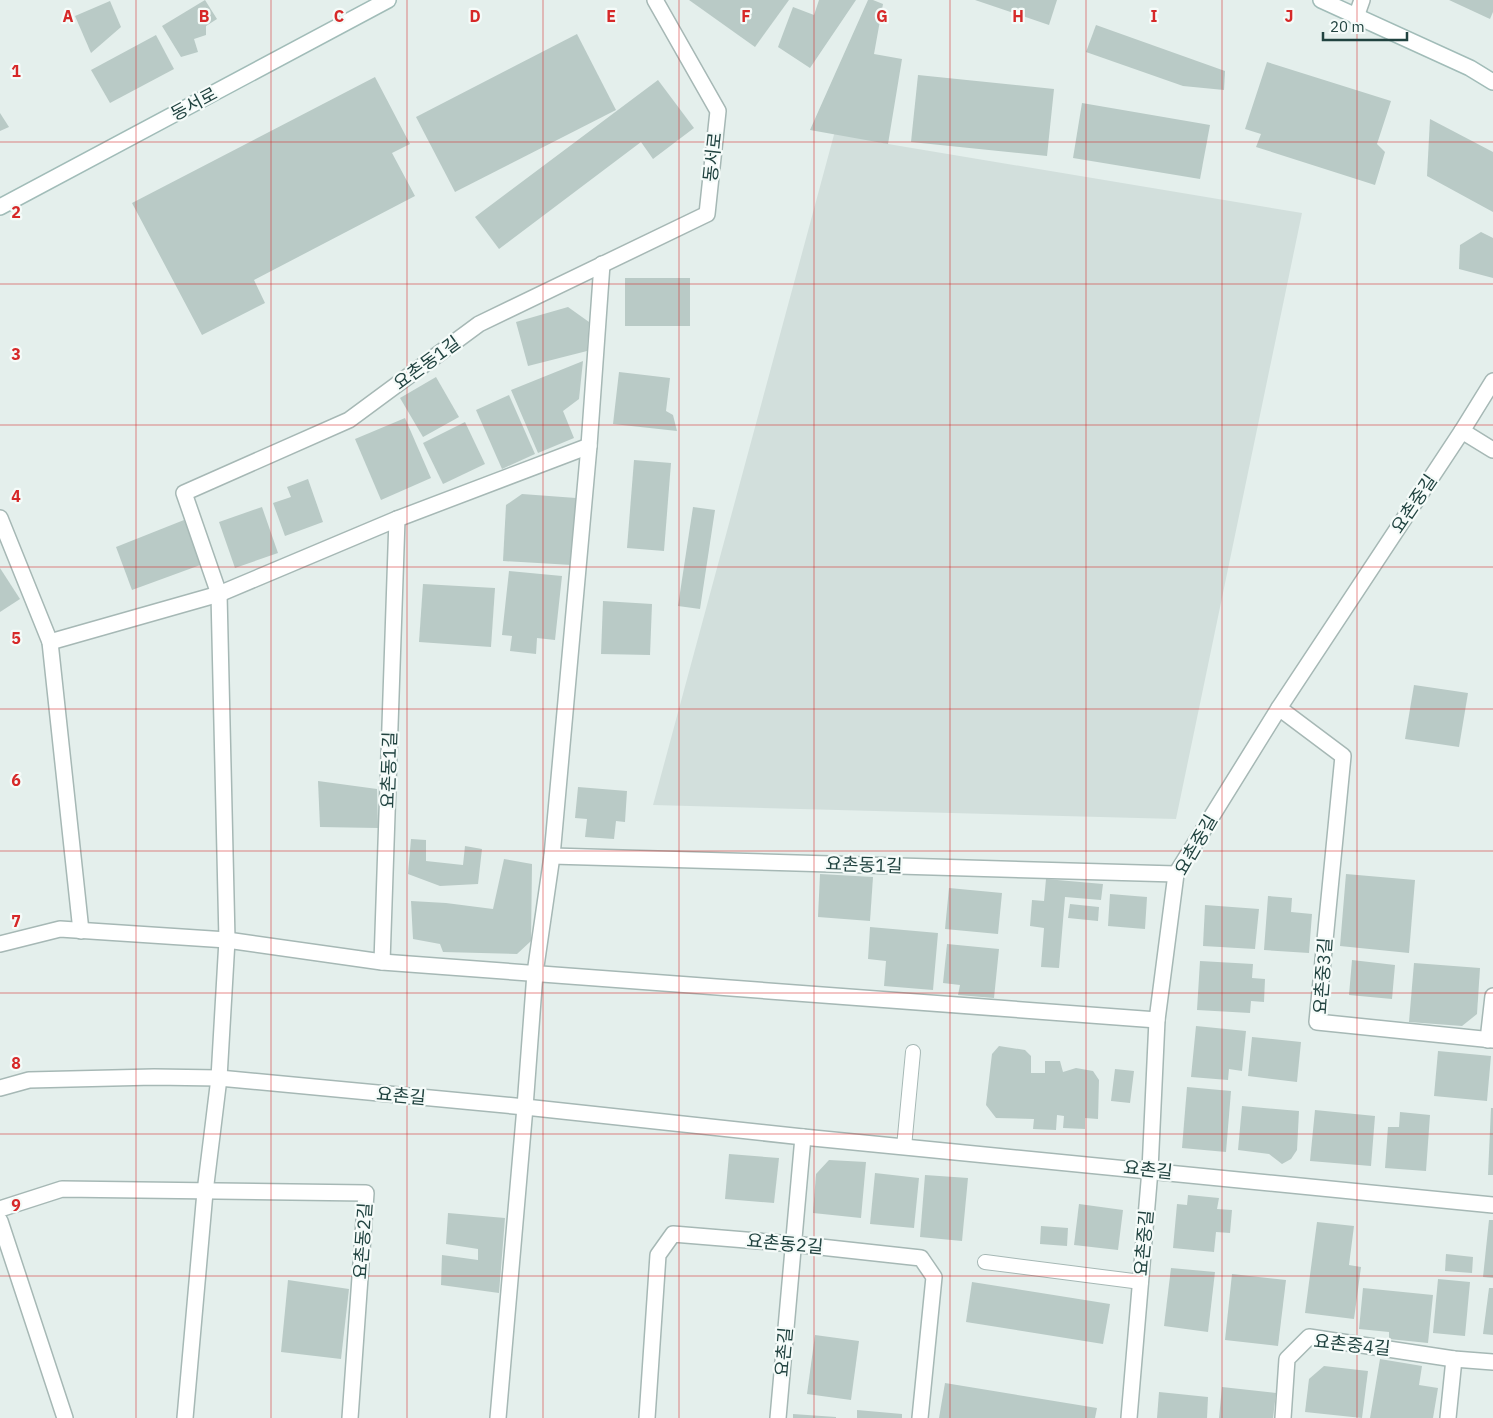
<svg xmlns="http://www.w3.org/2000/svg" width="1493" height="1418" font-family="'IBM Plex Sans','Noto Sans KR',sans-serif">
  <rect width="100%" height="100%" fill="#e4efec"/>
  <path fill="#d2dfdc" d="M835,131L888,144L1302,213L1176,819L653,805Z"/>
  <g fill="#b9cac6">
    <path d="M205,0L217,19L206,26V35L194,39L198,52L181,57L162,26Z"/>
    <path d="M689,0H789L755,47Z"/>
    <path d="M819,0H856L810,68L778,47L793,7L814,15Z"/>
    <path d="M868,0H873L883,4L874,54L902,59L888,144L810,130Z"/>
    <path d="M975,0H1057L1049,25Z"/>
    <path d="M1449,0H1493V12L1490,19Z"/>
    <path d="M110,1L121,27L91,53L75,16Z"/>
    <path d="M1096,25L1225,71L1224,90L1183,86L1086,52Z"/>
    <path d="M577,34L616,110L455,192L416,117Z"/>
    <path d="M156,35L174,69L110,103L91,70Z"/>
    <path d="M1267,62L1391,101L1377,144L1385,152L1375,185L1256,147L1261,134L1245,129Z"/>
    <path d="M918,75L1054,89L1047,156L911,142Z"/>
    <path d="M375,77L410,144L392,153L415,196L254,280L265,303L202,335L132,203Z"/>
    <path d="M658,80L694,128L653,159L641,142L499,249L475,217Z"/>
    <path d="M1082,103L1210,125L1200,179L1073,158Z"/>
    <path d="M0,113L9,127L0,131Z"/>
    <path d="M1430,119L1493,152V212L1427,176Z"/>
    <path d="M1481,232L1493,238V278L1459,269L1460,245Z"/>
    <rect x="625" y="278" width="65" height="48"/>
    <path d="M568,307L589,322L587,351L528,366L516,322Z"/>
    <path d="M583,361L579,399L563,411L574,438L538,453L511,390Z"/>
    <path d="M619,372L670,378L666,411L673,415L677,431L613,424Z"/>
    <path d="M436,377L459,417L423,437L400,398Z"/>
    <path d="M509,395L535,454L502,469L476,410Z"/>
    <path d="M405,418L431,478L381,500L355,439Z"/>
    <path d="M465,422L485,464L443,484L423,443Z"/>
    <path d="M634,460L671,463L664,551L627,548Z"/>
    <path d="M308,479L323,522L285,536L273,503L291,497L287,487Z"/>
    <path d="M522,494L576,498L572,565L503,561L506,505Z"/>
    <path d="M262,507L278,553L235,568L219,522Z"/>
    <path d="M693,507L715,510L700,609L678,606Z"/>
    <path d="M184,520L203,564L132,590L116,547Z"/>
    <path d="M0,568L20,599L0,612Z"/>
    <path d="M509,571L562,576L555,640L537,638L536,654L510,651L512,636L502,635Z"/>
    <path d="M423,584L495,588L491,647L419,642Z"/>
    <path d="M603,601L652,604L650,655L601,654Z"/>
    <path d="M1414,685L1468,693L1459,747L1405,739Z"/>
    <path d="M318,781L377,789L378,828L320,827Z"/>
    <path d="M578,787L627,791L625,822L616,821L614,839L585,837L587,819L575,818Z"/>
    <path d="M411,839L426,840V861L463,865L465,846L482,849L478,884L440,886L408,874Z"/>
    <path d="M504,859L532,864L531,941L517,954L443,952L440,944L413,939L411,901L446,903L493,909Z"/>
    <path d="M820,874L873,877L870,921L818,917Z"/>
    <path d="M1346,874L1415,880L1409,953L1340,946Z"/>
    <path d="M1046,879L1103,884L1101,900L1065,897L1059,968L1041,967L1044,928L1030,926L1032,900L1044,901Z"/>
    <path d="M949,888L1002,893L998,934L945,929Z"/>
    <path d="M1110,894L1147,897L1145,929L1108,926Z"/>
    <path d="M1268,896L1292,898L1291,912L1312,914L1309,953L1264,950Z"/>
    <path d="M1070,904L1099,907L1098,921L1068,918Z"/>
    <path d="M1205,905L1259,909L1255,949L1203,946Z"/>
    <path d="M870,927L938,933L933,990L884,986L886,961L868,959Z"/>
    <path d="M947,944L999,949L994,998L958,995L960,985L943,983Z"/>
    <path d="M1352,960L1395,965L1392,999L1349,995Z"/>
    <path d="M1200,961L1253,964L1252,978L1265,979L1264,1002L1251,1001L1250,1013L1197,1010Z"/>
    <path d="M1414,963L1480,968L1477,1014L1462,1026L1409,1022Z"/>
    <path d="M1196,1026L1246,1031L1242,1071L1229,1069L1228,1080L1191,1077Z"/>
    <path d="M1252,1037L1301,1042L1297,1082L1248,1076Z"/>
    <path d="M999,1046L1025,1050L1031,1056V1073H1045V1061H1060L1063,1072L1076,1068L1093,1071L1099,1080L1098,1119L1085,1118V1129L1063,1128L1064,1116L1057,1115L1056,1130L1033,1129L1034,1119L996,1118L986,1105L992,1054Z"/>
    <path d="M1438,1051L1491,1056L1487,1101L1434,1096Z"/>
    <path d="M1115,1069L1134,1071L1130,1103L1111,1101Z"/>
    <path d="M1187,1087L1231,1091L1226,1152L1182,1148Z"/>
    <path d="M1242,1106L1299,1111L1297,1150L1291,1159L1282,1164L1269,1154L1238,1150Z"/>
    <path d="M1491,1108H1493V1175H1488Z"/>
    <path d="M1315,1110L1375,1116L1371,1166L1310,1161Z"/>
    <path d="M1400,1112L1430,1115L1426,1171L1385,1168L1388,1127H1399Z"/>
    <path d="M729,1154L779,1158L774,1203L725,1199Z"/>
    <path d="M829,1160L866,1162L861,1218L813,1213L816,1174Z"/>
    <path d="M875,1173L919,1178L914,1228L870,1224Z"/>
    <path d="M925,1175L968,1178L962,1241L920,1237Z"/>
    <path d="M1188,1195L1219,1198L1217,1209L1232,1210L1230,1233L1216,1232L1214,1252L1173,1248L1177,1204L1187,1205Z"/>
    <path d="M1079,1204L1123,1210L1118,1250L1074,1245Z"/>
    <path d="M448,1213L505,1218L499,1293L441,1285L442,1255L478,1260V1249L446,1244Z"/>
    <path d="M1489,1220H1493V1278L1483,1277Z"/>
    <path d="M1317,1222L1354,1226L1349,1265L1361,1267L1354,1319L1305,1313Z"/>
    <path d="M1041,1226L1068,1228L1067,1246L1040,1244Z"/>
    <path d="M1446,1254L1473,1257L1472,1273L1445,1271Z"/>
    <path d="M1171,1268L1215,1272L1208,1332L1164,1326Z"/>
    <path d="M1232,1274L1286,1280L1278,1346L1225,1340Z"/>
    <path d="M1438,1279L1470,1282L1465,1336L1433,1333Z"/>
    <path d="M288,1280L349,1289L341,1359L281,1352Z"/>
    <path d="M972,1282L1110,1304L1103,1344L966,1322Z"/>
    <path d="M1363,1288L1433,1295L1428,1343L1389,1339V1332L1359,1329Z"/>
    <path d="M1489,1288H1493V1335L1483,1334Z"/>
    <path d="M815,1335L859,1341L851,1400L807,1394Z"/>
    <path d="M1380,1359L1422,1366L1419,1385L1438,1388L1433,1418H1370Z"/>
    <path d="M1324,1366L1368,1371L1362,1418L1305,1412L1309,1379Z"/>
    <path d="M945,1383L1097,1408L1095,1418H939Z"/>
    <path d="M1222,1387L1276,1393L1273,1418H1219Z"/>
    <path d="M1159,1392L1208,1397L1207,1418H1157Z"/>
    <path d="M857,1410L902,1414V1418H857Z"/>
    <path d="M793,1414L836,1417V1418H793Z"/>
  </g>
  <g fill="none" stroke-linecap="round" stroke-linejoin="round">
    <g stroke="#a6b8b5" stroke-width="16">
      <g id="lane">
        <path d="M904,1147L913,1052"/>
        <path d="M985,1262L1141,1282"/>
      </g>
    </g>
    <g stroke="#a6b8b5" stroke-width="18">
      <g id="street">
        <path d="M1356,17L1362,0"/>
        <path d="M1462,431L1493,450"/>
        <path d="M0,518L50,642L81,931"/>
        <path d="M50,642L219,594L397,519L589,446"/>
        <path d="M1279,708L1343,756L1317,1022L1493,1040"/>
        <path d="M552,856L1176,874"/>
        <path d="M0,944L60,929L227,940L382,962L1157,1020"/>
        <path d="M382,962L397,519"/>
        <path d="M1488,1040L1493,996"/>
        <path d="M0,1088L29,1080L154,1077L219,1078L525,1107L803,1137L1493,1205"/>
        <path d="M0,1209L62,1189L366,1193L350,1418"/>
        <path d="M0,1221L65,1418"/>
        <path d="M185,1418L205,1192L219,1078L227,940L219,594L184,493L349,420L479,324L707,214L718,111L655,0"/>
        <path d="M498,1418L525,1107L535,973L552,856L589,446L602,264"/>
        <path d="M647,1418L658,1255L673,1234L793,1244L921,1258L934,1277L920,1418"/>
        <path d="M778,1418L803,1137"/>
        <path d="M1129,1418L1150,1170L1157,1020L1176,874L1279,708L1462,431L1493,381"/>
        <path d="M1283,1418L1287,1359L1309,1337L1454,1359L1493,1362"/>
        <path d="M1448,1418L1454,1359"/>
      </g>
    </g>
    <g stroke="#a1bcb8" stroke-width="18">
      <g id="secondary">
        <path d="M1321,0L1470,68L1493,82"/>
        <path d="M0,207L388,0"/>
      </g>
    </g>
    <use href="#lane" stroke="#fff" stroke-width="14"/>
    <use href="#street" stroke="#fff" stroke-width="15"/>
    <use href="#secondary" stroke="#fff" stroke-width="15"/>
  </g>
  <path fill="none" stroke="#d62828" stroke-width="1" stroke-opacity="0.55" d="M136,0V1418M271,0V1418M407,0V1418M543,0V1418M679,0V1418M814,0V1418M950,0V1418M1086,0V1418M1222,0V1418M1357,0V1418M0,142H1493M0,284H1493M0,425H1493M0,567H1493M0,709H1493M0,851H1493M0,993H1493M0,1134H1493M0,1276H1493"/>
  <g text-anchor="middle" stroke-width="4.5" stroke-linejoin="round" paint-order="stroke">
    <g font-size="18" fill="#214340" stroke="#f5fbf9">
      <text transform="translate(194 104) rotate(-28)" y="6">동서로</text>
      <text transform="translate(713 157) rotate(-84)" y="6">동서로</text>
      <text transform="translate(427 363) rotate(-36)" y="6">요촌동1길</text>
      <text transform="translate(1414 504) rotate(-56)" y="6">요촌중길</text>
      <text transform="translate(389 770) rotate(-88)" y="6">요촌동1길</text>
      <text transform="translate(1196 845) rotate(-60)" y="6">요촌중길</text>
      <text transform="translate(864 865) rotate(2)" y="6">요촌동1길</text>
      <text transform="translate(1323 976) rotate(-86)" y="6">요촌중3길</text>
      <text transform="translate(401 1096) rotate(5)" y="6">요촌길</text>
      <text transform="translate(1148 1170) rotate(6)" y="6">요촌길</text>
      <text transform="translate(363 1241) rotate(-86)" y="6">요촌동2길</text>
      <text transform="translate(1144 1243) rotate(-85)" y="6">요촌중길</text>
      <text transform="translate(785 1244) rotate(5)" y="6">요촌동2길</text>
      <text transform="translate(1352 1345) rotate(6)" y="6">요촌중4길</text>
      <text transform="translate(784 1352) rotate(-85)" y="6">요촌길</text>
    </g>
  </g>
  <g font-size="16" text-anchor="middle" font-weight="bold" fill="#d62828" stroke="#f5fbf9" stroke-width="4.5" stroke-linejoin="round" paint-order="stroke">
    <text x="68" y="22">A</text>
    <text x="204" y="22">B</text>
    <text x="339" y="22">C</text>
    <text x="475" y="22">D</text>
    <text x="611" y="22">E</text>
    <text x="746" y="22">F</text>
    <text x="882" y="22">G</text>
    <text x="1018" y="22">H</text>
    <text x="1154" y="22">I</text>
    <text x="1289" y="22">J</text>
    <text x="16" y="77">1</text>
    <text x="16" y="218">2</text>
    <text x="16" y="360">3</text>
    <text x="16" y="502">4</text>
    <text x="16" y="644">5</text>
    <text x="16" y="786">6</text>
    <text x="16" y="927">7</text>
    <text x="16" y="1069">8</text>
    <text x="16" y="1211">9</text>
  </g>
  <path d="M1323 32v8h84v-8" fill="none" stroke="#214340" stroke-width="2.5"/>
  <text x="1330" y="32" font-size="15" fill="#214340" stroke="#f5fbf9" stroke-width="4" paint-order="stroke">20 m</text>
</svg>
